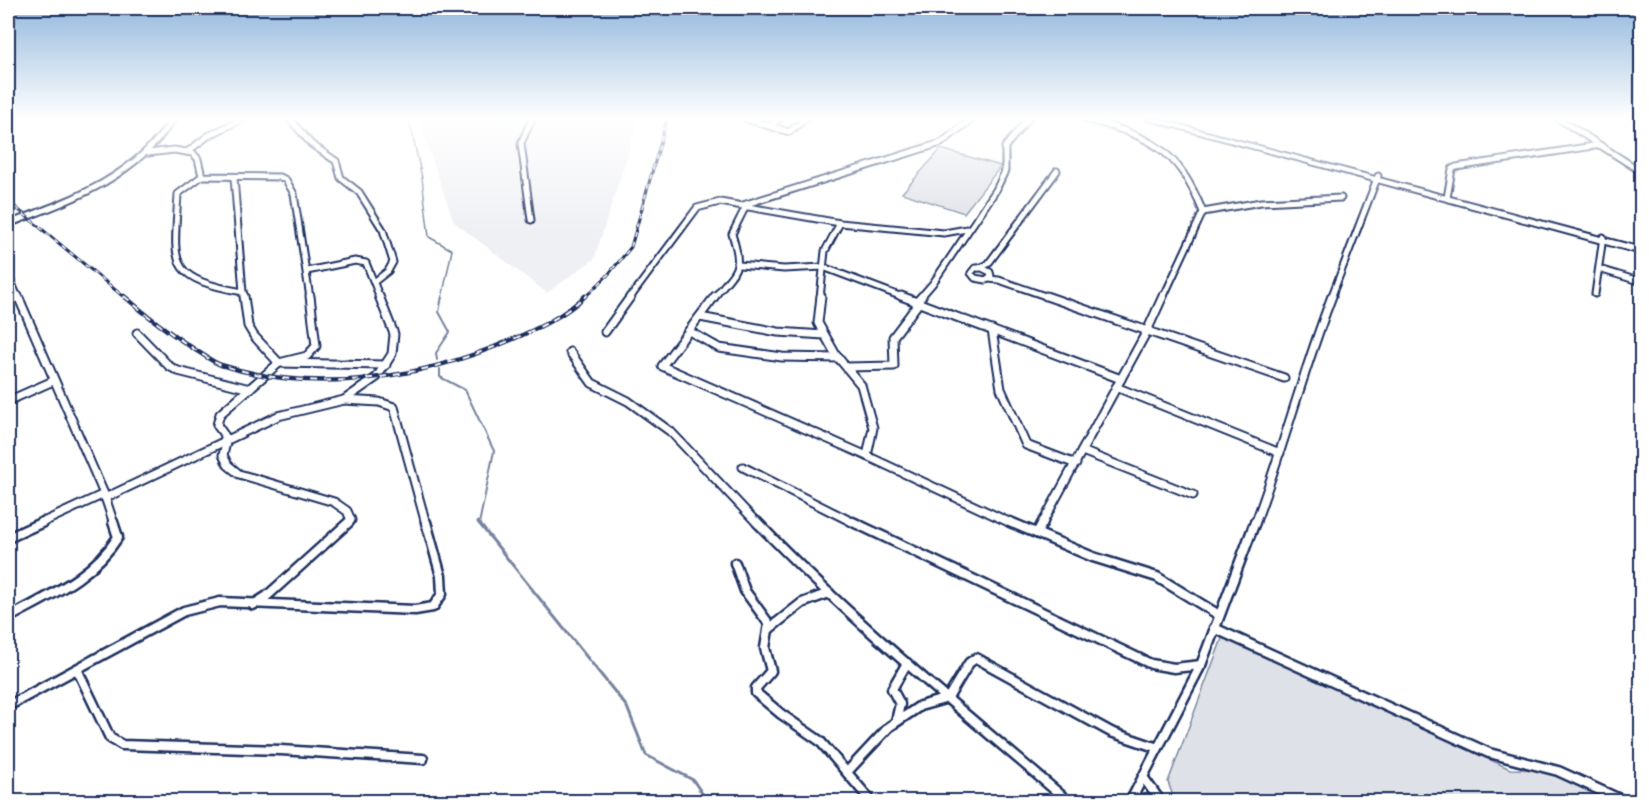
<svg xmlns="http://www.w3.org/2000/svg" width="1649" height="809" font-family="Pangolin,sans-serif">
  <rect width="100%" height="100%" fill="#fff"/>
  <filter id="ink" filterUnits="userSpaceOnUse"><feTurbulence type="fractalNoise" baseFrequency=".0167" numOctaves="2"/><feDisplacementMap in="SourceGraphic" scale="12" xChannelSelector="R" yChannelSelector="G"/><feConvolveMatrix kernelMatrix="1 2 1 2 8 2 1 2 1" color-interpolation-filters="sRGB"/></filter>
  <g filter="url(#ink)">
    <path fill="#eff0f4" d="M418,119H639L594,259L547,293L454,222Z"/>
    <g fill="#dee1e7" stroke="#7c88a2" stroke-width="1.5">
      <path d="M941,149L1001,166L964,213L902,193Z"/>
      <path d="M1223,636L1510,769L1548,770L1623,801L1175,802L1168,782Z"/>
    </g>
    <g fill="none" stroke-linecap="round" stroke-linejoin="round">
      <path stroke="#77839f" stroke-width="1.5" d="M409,119L422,178L429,237L452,250L442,298"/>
      <g stroke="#77839f" stroke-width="2">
        <path d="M437,360L436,353L450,332L439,312L442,296"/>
        <path d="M440,369V377L465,390L494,451L479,524"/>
      </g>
      <path stroke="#77839f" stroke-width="3" d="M478,522L627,707L646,755L693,780L708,802"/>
      <g stroke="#1b2f5e" stroke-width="9">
        <g id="street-far2">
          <path d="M290,119L311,144L336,161L341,178L359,192L383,230L393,262L388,271L374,282"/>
          <path d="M746,119L789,132L805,119"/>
          <path d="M1086,119C1150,137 1177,147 1203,212L1163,298"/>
          <path d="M1559,119L1642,172"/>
          <path d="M770,126L779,119"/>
          <path d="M187,152L208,136L242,119"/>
          <path d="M148,153L174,150L193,153L198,159L202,176L280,177L286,180L294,194L310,298"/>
          <path d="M202,176L178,194C174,265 166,278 243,292L244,298"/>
          <path d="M234,177L243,292"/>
          <path d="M1447,198L1452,169L1456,167L1600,145"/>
          <path d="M743,205L941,143L972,119"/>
          <path d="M1203,212L1261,202L1341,198"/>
          <path d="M531,220L521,143L532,119"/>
          <path d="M8,224C71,200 135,178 173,119"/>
          <path d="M739,265L784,269L823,267L905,298"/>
          <path d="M975,268H982L990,272L991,276L986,280L975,278L971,273Z"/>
          <path d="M979,268L988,264L1057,171"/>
          <path d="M1599,269L1642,282"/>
          <path d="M307,271L355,261L366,263L380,298"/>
          <path d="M988,279L999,280L1051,298"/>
          <path d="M8,281L12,283L18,298"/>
          <path d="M1595,294L1603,237"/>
          <path d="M630,298L697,208L720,202L840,223L944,233L967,229"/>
          <path d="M714,298C736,268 744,271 732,234L747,204"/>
          <path d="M820,298L825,251L840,223"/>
          <path d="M920,298L933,283L996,190L1005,171V147L1028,119"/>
          <path d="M1331,298L1378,176"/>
        </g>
      </g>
      <g stroke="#1b2f5e" stroke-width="11">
        <g id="street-far1">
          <path d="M18,296L104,494L114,524"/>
          <path d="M244,296L248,326L254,336L279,363L386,365"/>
          <path d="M310,296L316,346L307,356L279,363L220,414L217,425L227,439L223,455L228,465L239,474L334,502L347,511L351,520L347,524"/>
          <path d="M715,296L662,366L867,456L1013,524"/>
          <path d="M821,296L818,323L836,355L861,385L873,428L867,456"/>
          <path d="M901,296L1121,379"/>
          <path d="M1046,296L1284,378"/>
          <path d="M916,303L922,296"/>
          <path d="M700,317L778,332L824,335"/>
          <path d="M992,330L1001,389L1026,445L1076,464"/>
          <path d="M689,331L719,348L782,357L839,358"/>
          <path d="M605,332L631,296"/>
          <path d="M137,333L169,366L178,371L250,389"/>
          <path d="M570,352L592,383L628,401L671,432L758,524"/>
          <path d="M847,367L894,366L893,337L918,304"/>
          <path d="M1116,387L1280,453"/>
          <path d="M344,400L379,402L394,407L426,524"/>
          <path d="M8,401L53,381"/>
          <path d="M1082,451L1193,495"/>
          <path d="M743,467L856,524"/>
          <path d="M105,498L278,416L344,400L377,377L392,354L394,334L379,296"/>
          <path d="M39,524L104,494"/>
          <path d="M1042,524L1147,331L1163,296"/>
          <path d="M1255,524C1283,449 1303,371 1332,296"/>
        </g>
      </g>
      <g stroke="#1b2f5e" stroke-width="13">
        <g id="street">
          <path d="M757,522C853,623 963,711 1069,802"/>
          <path d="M853,522L1151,664L1174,668L1201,665"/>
          <path d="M1010,522L1093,557L1157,577L1219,615"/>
          <path d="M1037,533L1043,522"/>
          <path d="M8,538L43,522"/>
          <path d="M735,563L745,591L769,624L765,648L771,671L756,688V693L781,714L820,741L872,802"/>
          <path d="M253,605L267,596L349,522"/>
          <path d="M8,618C48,596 93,577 118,537L113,522"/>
          <path d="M1214,628L1489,753L1558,771L1626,802"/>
          <path d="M769,629L802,603L829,593"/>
          <path d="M77,669L110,738L122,745L281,750L423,759"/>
          <path d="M8,706L184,611L220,602L415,610L433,607L442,594L441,576L426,522"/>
          <path d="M896,721L900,704L892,689L907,663"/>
          <path d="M847,772L889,727L920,706L948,698L969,663L976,658L1111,732L1158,748"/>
          <path d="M1143,777L1161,802"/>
          <path d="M1130,802L1201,665L1255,522"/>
        </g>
      </g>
      <g stroke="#1b2f5e" stroke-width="4">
        <path id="highway" d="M1145,119H1158L1642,248V254Z"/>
      </g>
      <use href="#street-far2" stroke="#fff" stroke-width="5"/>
      <use href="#street-far1" stroke="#fff" stroke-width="7"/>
      <use href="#street" stroke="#fff" stroke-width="8"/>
      <use href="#highway" fill="#fff" fill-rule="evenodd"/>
      <g stroke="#1b2f5e" stroke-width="3">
        <g id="rail-far1">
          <path d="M8,201L125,298"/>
          <path d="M584,298L607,276L631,247L667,119"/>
        </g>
      </g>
      <g stroke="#1b2f5e" stroke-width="4.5">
        <path id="rail" d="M124,296C147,316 171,334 197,351C204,355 212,362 221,365C316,395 421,379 511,340C537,329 564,316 585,296"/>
      </g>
      <use href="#rail-far1" stroke="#fff" stroke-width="1.5" stroke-dasharray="5" stroke-linecap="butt"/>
      <use href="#rail" stroke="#fff" stroke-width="2" stroke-dasharray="7" stroke-linecap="butt"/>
    </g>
  </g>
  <linearGradient id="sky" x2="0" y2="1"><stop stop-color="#93b7dc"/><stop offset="0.51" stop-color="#fff"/><stop offset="1" stop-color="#fff" stop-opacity="0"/></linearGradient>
  <rect width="1649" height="232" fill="url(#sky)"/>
  <rect width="1649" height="809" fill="none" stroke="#fff" stroke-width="30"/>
  <rect x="15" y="15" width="1619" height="779" fill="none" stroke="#1b2f5e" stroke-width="2" filter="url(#ink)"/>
</svg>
